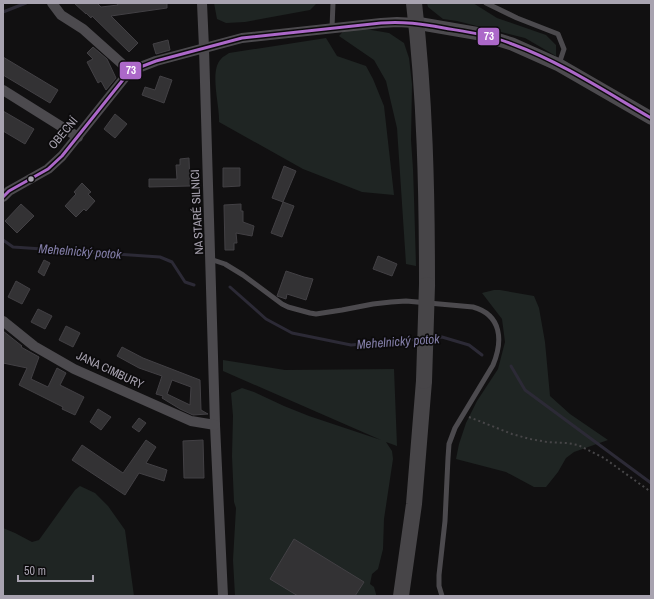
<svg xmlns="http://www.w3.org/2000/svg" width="654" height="599" font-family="'Archivo Narrow',sans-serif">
  <rect width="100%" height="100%" fill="#111011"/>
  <g fill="#1f2523">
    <path d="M214,3H317L310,10L245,22L226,23L217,19Z"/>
    <path d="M427,3H473L497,18L546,35L556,45V56L525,38L457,21L443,19L428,7Z"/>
    <path d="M348,26L389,33L404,43L409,58L412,84L411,140L413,169L414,198L416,266L406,264L397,128L386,81L374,60L339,36Z"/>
    <path d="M326,38L337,56L366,66L373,79L384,106L394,195L362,192L303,169L219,122C220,106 209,71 221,59C223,56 227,55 229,53Z"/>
    <path d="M494,290H500L534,296L539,308L545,342L550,396L570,414L608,440L574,452L566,458L558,472L546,487H534L506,472L456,459L459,444L466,423L477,401L498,369L505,342L502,319L482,293Z"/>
    <path d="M223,360L285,370L394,369L397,446L386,442L392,451L393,459L384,519L383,549L378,569L372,574L370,584L374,587L376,594V596H235L233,560L236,508L234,502L232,456L233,416L231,393L242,388L254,392L284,406L309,416L381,440L223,371Z"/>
    <path d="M80,486L95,493L108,506L125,530L134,596H3V528L15,533L32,542L39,540L67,501L75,490Z"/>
  </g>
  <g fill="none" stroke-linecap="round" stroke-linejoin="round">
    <g stroke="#2c2a36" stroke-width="3">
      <path d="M3,12L26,3"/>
      <path d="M3,240L13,247L160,257L172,262L185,282L194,285"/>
      <path d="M230,287L266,319L292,333L351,345L421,339"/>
      <path d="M431,338L442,337L469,345L482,355"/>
      <path d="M511,366L525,390L651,483"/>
    </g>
  </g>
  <g fill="#333234" stroke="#424044" fill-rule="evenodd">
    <path d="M74,3H97L101,7L118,5L117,3H167V8L111,16L138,43L129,52L92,16L91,18L86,13V14Z"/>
    <path d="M168,40L170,50L156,54L153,44Z"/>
    <path d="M93,47L107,59L116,78L106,90L101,81L98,83L87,62L93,59L87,53Z"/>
    <path d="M3,57L58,90L50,103L3,75Z"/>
    <path d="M160,76L172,80L164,103L142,95L145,87L155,90Z"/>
    <path d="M3,111L34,129L25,144L3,131Z"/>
    <path d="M115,114L127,124L115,138L104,129Z"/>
    <path d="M189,158L190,186L149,187V179H177L176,165H180V159Z"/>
    <path d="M284,166L296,171L283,202L272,198Z"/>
    <path d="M223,168H240V186L223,187Z"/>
    <path d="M82,183L91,192L88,194L95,201L86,211L84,209L76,217L65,206L76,194L74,192Z"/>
    <path d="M283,202L294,206L282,237L271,233Z"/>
    <path d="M21,204L34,216L17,233L5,221Z"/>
    <path d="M241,204V211H243V222L254,226L252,236L236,233L237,243H234V250H225L224,205Z"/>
    <path d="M378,256L397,264L392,276L373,269Z"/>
    <path d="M44,260L50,263L44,276L38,272Z"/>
    <path d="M286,271L304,277L313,279L306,300L287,294L286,299L277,296Z"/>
    <path d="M16,281L30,289L22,304L8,297Z"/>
    <path d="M38,309L52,316L45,329L31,322Z"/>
    <path d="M66,326L80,333L73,347L59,340Z"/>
    <path d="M3,331L22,346L21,347L39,357L31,379L48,387L57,368L66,373L60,385L84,397L75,415L62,409L63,407L19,385L27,368L3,363Z"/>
    <path d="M122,347L143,358L200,380L201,410L208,414L193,415L180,409L162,398L163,396L156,394L162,376L139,368L117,356ZM172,380L191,387L190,405L167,394Z"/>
    <path d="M98,409L111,417L101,430L90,422Z"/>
    <path d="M139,418L146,423L139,432L132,427Z"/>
    <path d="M146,440L156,447L146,463L167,470L164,481L139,473L125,495L72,460L82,445L123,473Z"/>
    <path d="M203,440L204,478H184L183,441Z"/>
    <path d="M294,539L364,582L355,596H298L270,579Z"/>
  </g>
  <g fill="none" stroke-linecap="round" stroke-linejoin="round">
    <path stroke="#474648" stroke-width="2" stroke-dasharray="2 3" stroke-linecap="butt" d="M469,417L512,434L530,439L547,442L567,443L578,445L604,458L651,492"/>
    <g stroke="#4c4a4e" stroke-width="5">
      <path d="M486,3L517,18L558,34L564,49L559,64"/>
      <path d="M332,28L333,3"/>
      <path d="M210,259L225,264L243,275L282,304L288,307L310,313L316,314L342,310L373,304L391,302L406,301L473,307C502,315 503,341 493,365L455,428L449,444L448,458L445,521L439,575V586L442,596"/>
    </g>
    <g stroke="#4c4a4e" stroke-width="10">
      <path d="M52,3L61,15L83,29L130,71"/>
      <path d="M202,3L204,48L215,425L223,596"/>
      <path d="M3,90L78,137"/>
      <path d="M3,197L9,191L48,169L62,156L130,71L156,61L242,38L381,23L397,22L416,23"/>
      <path d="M3,321L34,346L74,369L191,421L215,425"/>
    </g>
    <path stroke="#4c4a4e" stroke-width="13" d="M416,23L480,34L512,44L559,65L651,118"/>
    <g stroke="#474548" stroke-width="16">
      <path d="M414,3C425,97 427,191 427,285"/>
      <path d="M401,596L414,504L424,381"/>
    </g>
    <path stroke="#474548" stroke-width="16" d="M424,381L427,285"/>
    <g stroke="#0c0b0c" stroke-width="6">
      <path id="bus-1" d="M3,197L9,191L48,169L62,156L130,71L156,61L242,38L381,23C403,21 422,24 444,28C467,32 490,35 512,44C561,62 606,92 651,118"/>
    </g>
    <use href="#bus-1" stroke="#ac68c9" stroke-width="3"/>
  </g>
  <circle fill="#a8a3b0" stroke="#0c0b0c" stroke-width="1.5" cx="31" cy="179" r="3.5"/>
  <g text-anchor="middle" stroke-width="3.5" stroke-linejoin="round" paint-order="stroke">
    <g font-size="12" fill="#a8a3b0" stroke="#0c0b0c">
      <text transform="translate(63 133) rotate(-50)" y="4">OBECNÍ</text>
      <text transform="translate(197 212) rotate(-93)" y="4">NA STARÉ SILNICI</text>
      <text transform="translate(110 370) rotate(25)" y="4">JANA CIMBURY</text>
    </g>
    <g font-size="13" font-style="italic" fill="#837ea8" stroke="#0c0b0c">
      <text transform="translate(80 251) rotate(4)" y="5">Mehelnický potok</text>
      <text transform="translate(398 341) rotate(-4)" y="5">Mehelnický potok</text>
    </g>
  </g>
  <g stroke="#0c0b0c" stroke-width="1.5">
    <rect x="477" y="27" width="23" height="19" rx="4" fill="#ac68c9"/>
    <rect x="119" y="61" width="23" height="19" rx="4" fill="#ac68c9"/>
  </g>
  <g font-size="11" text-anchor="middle" font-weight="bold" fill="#fff">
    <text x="489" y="40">73</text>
    <text x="131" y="74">73</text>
  </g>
  <rect width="654" height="599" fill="none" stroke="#a8a3b0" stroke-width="8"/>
  <path d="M18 575v6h75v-6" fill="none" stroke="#a8a3b0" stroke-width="2"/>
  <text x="24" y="575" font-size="12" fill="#a8a3b0" stroke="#0c0b0c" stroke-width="3" paint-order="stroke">50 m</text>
</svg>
